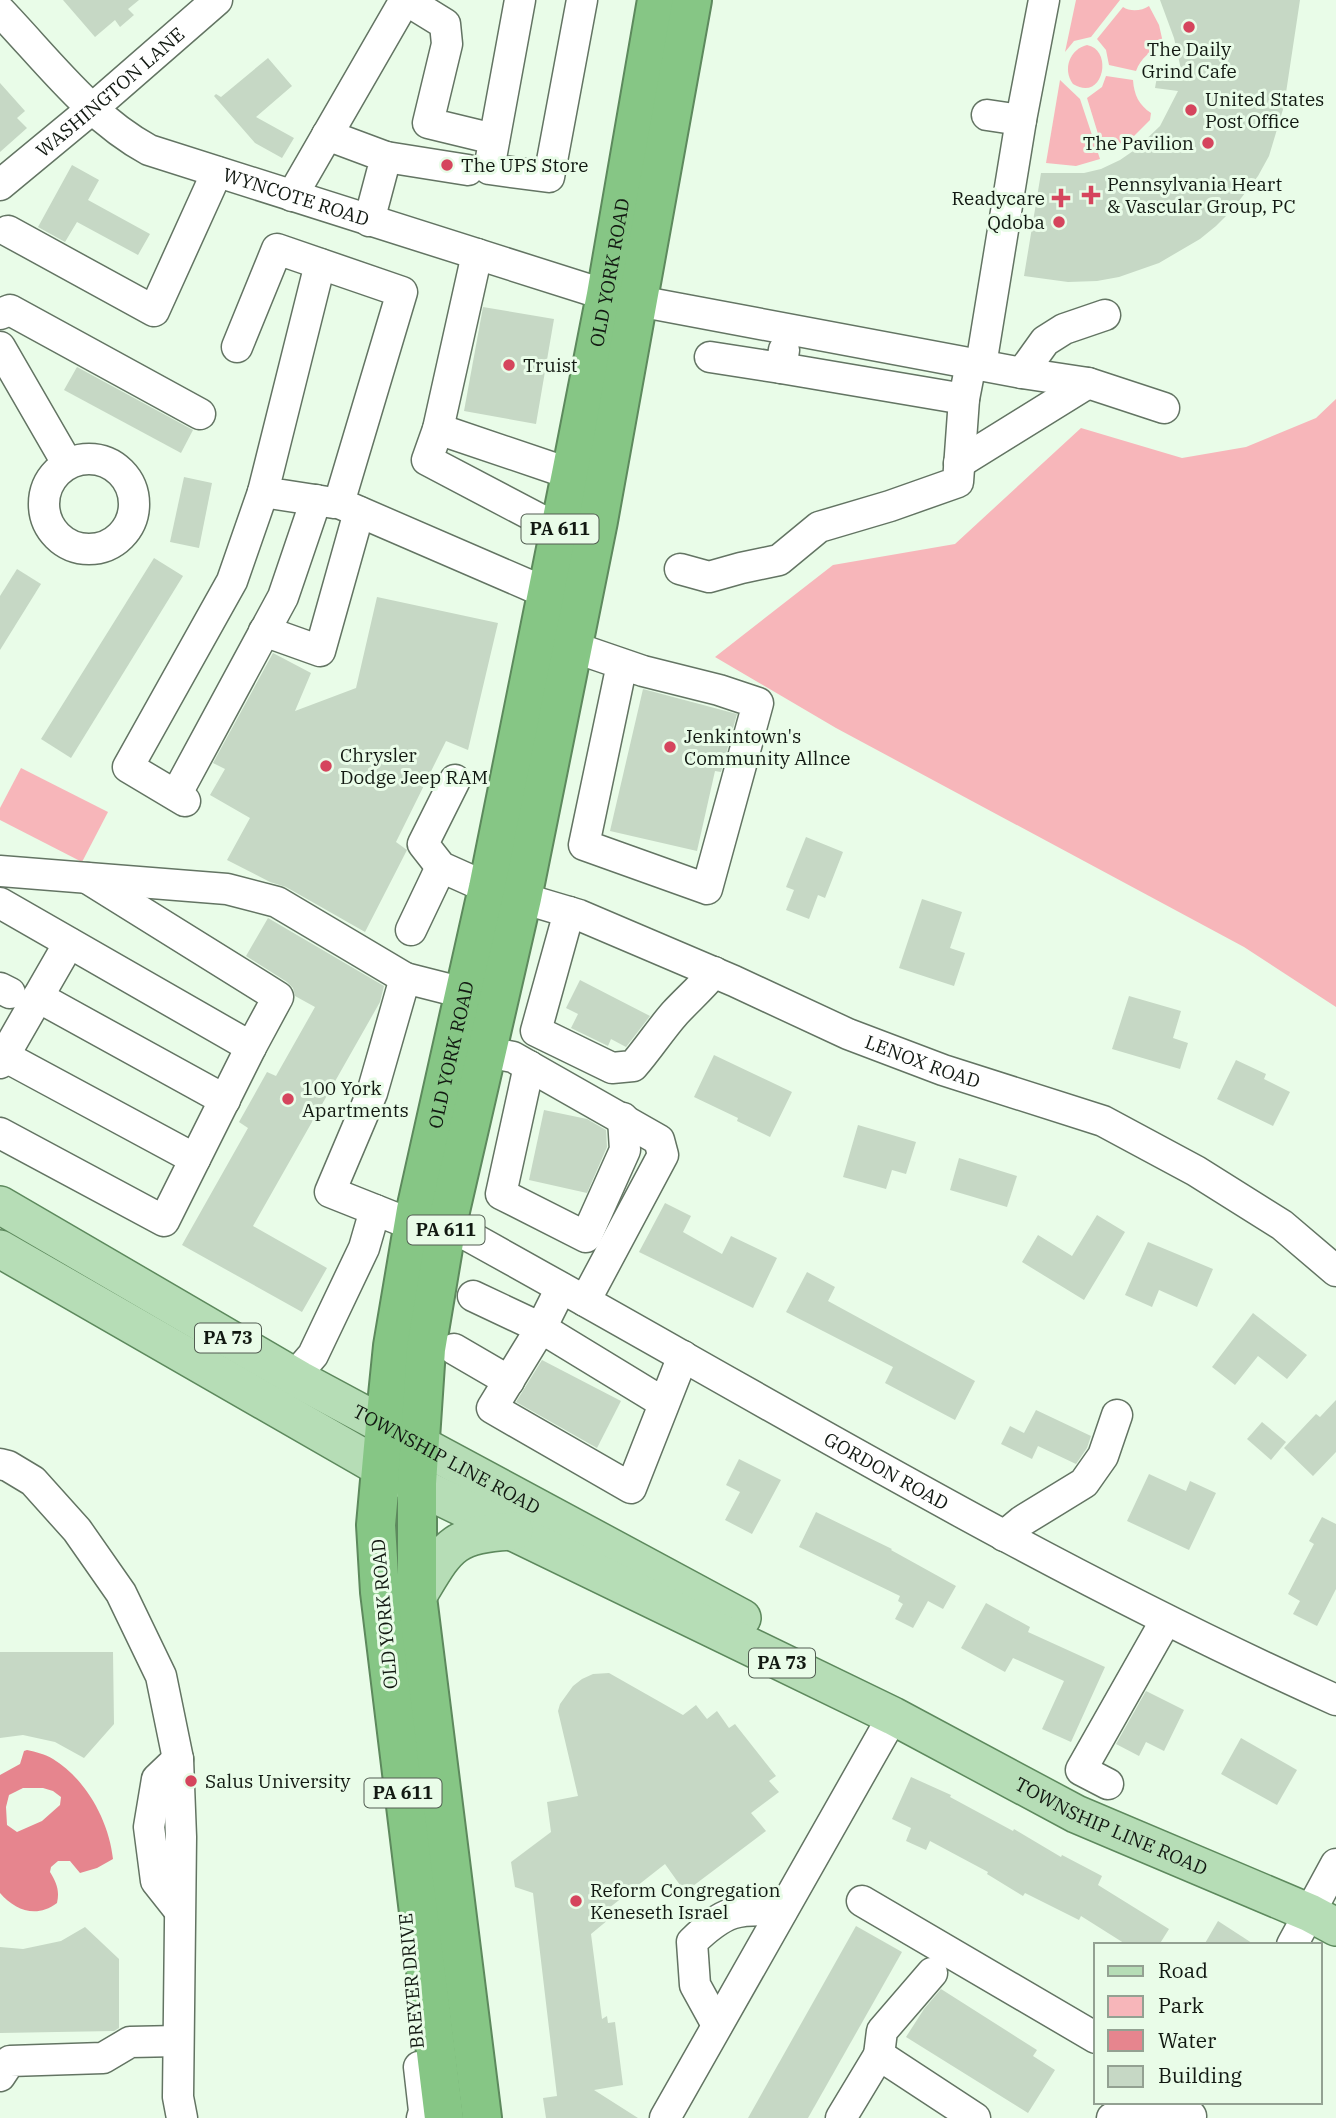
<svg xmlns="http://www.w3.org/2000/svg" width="1336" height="2118" font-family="'IBM Plex Serif',serif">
  <rect width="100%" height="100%" fill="#e9fce8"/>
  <g fill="#f7b6ba">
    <path d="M1076,0H1120L1091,37L1074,41L1065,52Z"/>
    <path d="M1149,6L1159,25L1164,47C1150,50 1141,58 1136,71L1109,65L1106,50L1097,39L1123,7C1130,12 1142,11 1149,6Z"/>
    <path d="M1087,45C1114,50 1103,103 1073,84C1062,69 1070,49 1087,45Z"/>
    <path d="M1106,76L1133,80C1134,95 1139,105 1151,113L1150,120L1124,146L1113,137H1099L1087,98L1102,87Z"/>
    <path d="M1060,80L1080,99L1100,159L1076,166L1046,163Z"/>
    <path d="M1336,399V1007L1244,947L836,728L715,657L833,565L955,544L1081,428L1182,458L1246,447L1316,418Z"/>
    <path d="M21,768L108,812L82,862L0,820V808Z"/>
  </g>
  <path fill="#e6858e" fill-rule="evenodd" d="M27,1750C36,1752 45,1754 53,1759C86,1779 109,1821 113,1859L97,1868L80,1873L70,1861H58L51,1867L50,1872C56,1882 60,1890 57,1903C36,1919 15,1910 0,1893V1775L20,1764L24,1751ZM23,1788H43L53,1791L61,1797L60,1805L42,1821L17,1832L7,1825L6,1807L9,1795Z"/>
  <g fill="#c6d8c5">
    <path d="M63,0H139L128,9L134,15L120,27L115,20L95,37Z"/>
    <path d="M1160,0H1300L1284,106L1269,156L1258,176L1232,210L1216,226L1200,239L1159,263L1119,277L1097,281L1068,282L1024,276L1041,173H1084L1101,169L1120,160L1136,149L1160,126L1178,91L1155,88L1158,71L1182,74L1174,38Z"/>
    <path d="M268,58L292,86L256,117L294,138L282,158L255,143L214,96L216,94L221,97Z"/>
    <path d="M0,83L25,111L17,118L27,128L0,152Z"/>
    <path d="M72,165L99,180L88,200L150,234L138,255L77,222L65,242L38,227Z"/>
    <path d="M483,307L554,319L536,424L464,411Z"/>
    <path d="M77,367L193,430L181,453L64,390Z"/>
    <path d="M184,477L212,483L199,548L170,542Z"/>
    <path d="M154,558L183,576L71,758L41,739Z"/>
    <path d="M17,569L41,584L0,650V596Z"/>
    <path d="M377,597L498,623L468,750L446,741L396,842L407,850L365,932L286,887L270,882L227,860L250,818L210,795L225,769L213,763L273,653L311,673L295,711L356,688Z"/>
    <path d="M643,689L737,714L721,772L715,771L697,851L610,831Z"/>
    <path d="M806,837L843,852L825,898L818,895L809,919L786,910L794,890L786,887Z"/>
    <path d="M922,899L962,912L950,948L965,953L954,986L899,968Z"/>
    <path d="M268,918L384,986L380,1002L253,1226L327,1268L302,1312L182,1245L248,1128L239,1122L267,1072L276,1076L315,1007L295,996L293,988L287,982L246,956Z"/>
    <path d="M580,980L650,1016L626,1047L611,1039L608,1046L571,1028L578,1014L566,1008Z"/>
    <path d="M1129,996L1181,1011L1173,1038L1188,1043L1180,1069L1112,1049Z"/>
    <path d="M714,1055L792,1092L770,1137L737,1121L738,1118L694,1097Z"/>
    <path d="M1236,1060L1266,1074L1264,1079L1290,1092L1273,1126L1217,1099Z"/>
    <path d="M544,1110L587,1119L606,1130L607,1147L587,1193L529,1180Z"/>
    <path d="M858,1125L916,1142L906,1174L892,1170L886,1189L843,1177Z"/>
    <path d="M959,1158L1017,1176L1007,1207L950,1190Z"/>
    <path d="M665,1203L691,1216L683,1232L722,1254L731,1236L777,1258L753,1308L639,1252Z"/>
    <path d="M1097,1215L1125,1232L1084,1300L1022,1262L1038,1235L1072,1256Z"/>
    <path d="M1148,1242L1213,1269L1197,1307L1159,1290L1152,1307L1125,1295Z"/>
    <path d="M807,1272L835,1287L828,1301L975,1381L955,1420L885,1383L893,1367L786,1312Z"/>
    <path d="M1253,1313L1307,1355L1287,1379L1258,1356L1235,1385L1212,1367Z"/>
    <path d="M542,1360L621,1401L597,1448L516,1402Z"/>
    <path d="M1336,1400V1452L1313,1476L1284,1448L1316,1414L1320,1417Z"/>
    <path d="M1036,1410L1091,1436L1087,1448L1076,1464L1038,1446L1032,1459L1001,1444L1010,1426L1024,1433Z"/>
    <path d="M1262,1422L1286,1442L1271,1460L1247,1439Z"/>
    <path d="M739,1459L781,1480L752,1534L725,1520L740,1492L726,1485Z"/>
    <path d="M1149,1474L1186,1491L1190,1481L1216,1493L1189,1550L1127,1521Z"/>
    <path d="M816,1512L892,1549L891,1550L956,1586L943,1609L928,1601L913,1628L895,1619L903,1604L898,1601L900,1596L799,1547Z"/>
    <path d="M1322,1517L1336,1524V1589L1317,1626L1293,1614L1300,1601L1288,1594L1314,1544L1309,1541Z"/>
    <path d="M986,1603L1030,1627L1028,1632L1105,1667L1071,1742L1042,1729L1064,1681L1013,1658L1005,1672L961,1648Z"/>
    <path d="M0,1652H113L114,1724L84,1758L55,1742L23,1735L0,1738Z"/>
    <path d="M609,1673L683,1715L696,1705L707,1719L717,1711L729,1728L735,1724L776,1776L769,1781L779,1792L751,1813L766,1831L685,1892L665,1864L609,1908L614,1915L591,1934L602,2019L607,2016L608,2023L615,2022L623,2085L594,2090L638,2118H546L543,2098L557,2096L533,1893L515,1887L511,1862L551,1832L547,1802L578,1796L558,1711L560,1704L573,1686L582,1679L593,1674Z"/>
    <path d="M1146,1691L1184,1710L1164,1751L1146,1742L1139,1756L1116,1744Z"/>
    <path d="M1241,1738L1297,1770L1277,1805L1221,1774Z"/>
    <path d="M911,1777L951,1795L950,1797L1013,1831L1014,1829L1061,1857L1062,1855L1102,1876L1098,1885L1169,1929L1159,1945H1127L1081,1916L1079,1920L1025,1893L1023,1896L987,1874L988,1872L930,1841L926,1850L906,1841L911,1828L892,1819Z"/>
    <path d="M1218,1921L1255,1945H1204Z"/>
    <path d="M856,1926L902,1952L808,2118H748Z"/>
    <path d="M85,1927L119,1959V2028L114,2031L0,2033V1947L23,1949L61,1941Z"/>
    <path d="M941,1989L1037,2050L1033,2056L1055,2070L1028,2113L906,2037L924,2009Z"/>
  </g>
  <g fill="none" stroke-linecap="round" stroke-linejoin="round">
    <g stroke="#637463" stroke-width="33">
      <g id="minor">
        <path d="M406,0L445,24L447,44L428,123L494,139"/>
        <path d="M520,0L489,169L549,177L582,0"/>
        <path id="s1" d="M0,11C46,59 90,118 149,150L606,295L1022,373L1088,383L1164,408"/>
        <path d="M987,115L1021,120"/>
        <path d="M327,135L386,157L369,221"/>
        <path d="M386,157L468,170"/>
        <path id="s2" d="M0,185L93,108L217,0"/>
        <path d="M292,196L405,0"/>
        <path d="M8,231L154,311L217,172"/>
        <path d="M477,254L438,429L427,460L560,530"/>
        <path d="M320,264L263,492L334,503"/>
        <path d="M0,314L10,310L200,414"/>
        <path d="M0,347L67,463"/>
        <path d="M237,347L277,249L402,292L339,503L547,593"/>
        <path d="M710,357L781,368L784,350"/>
        <path d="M981,365L1021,120L1044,0"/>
        <path d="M781,368L964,399"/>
        <path d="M1022,373L1045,341L1064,329L1105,315"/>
        <path d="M438,429L571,474"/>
        <circle cx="89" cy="504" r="45"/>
        <path d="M959,463L1088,383"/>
        <path d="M680,569L709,577L741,568L779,560L819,527L890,506L958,482L964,399L971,363"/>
        <path d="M264,631L320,651L359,512"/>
        <path d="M573,647L643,671L719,690L758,703L707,889L584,845L622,664"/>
        <path id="s3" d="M455,780L423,844L441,867L488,888L579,915L734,981L848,1034L943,1070L1103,1121L1196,1171L1282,1225L1336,1271"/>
        <path d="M176,795L283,597L316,500"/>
        <path d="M185,801L128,767L232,581L263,492"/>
        <path d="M0,871L227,889L277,902L405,978"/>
        <path d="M0,903L251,1047L278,997L87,878"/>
        <path d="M569,912L536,1031L612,1068L633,1066C648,1049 660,1030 675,1013C688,999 702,987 714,972"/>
        <path d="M411,930L441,867"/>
        <path d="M0,988L10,993"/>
        <path d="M38,997L225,1100"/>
        <path d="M487,1052L513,1057L659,1140L663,1155L585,1301"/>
        <path d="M4,1056L195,1159"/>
        <path d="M0,1063L69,943"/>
        <path d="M529,1066L501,1194L586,1237L625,1150L623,1118"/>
        <path d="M0,1133L164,1221L251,1047"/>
        <path id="s4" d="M447,1224C742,1386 1029,1563 1336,1700"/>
        <path d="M413,1225L330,1192L372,1093L405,978L464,993"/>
        <path d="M473,1296L541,1328L561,1288"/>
        <path d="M454,1349L509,1381"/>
        <path d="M294,1377L313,1355L364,1248L375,1210"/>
        <path d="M664,1403L541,1328L492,1408L631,1488L683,1356"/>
        <path d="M0,1464L8,1466L33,1481L77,1530L121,1593L161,1676L178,1759L181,1837L178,2097L182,2118"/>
        <path d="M1004,1536L1022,1521L1084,1483L1103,1456L1117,1415"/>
        <path d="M178,1759L157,1779L149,1827L156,1881L179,1910"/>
        <path d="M1108,1784L1081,1770L1166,1620"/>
        <path d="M862,1901L1096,2038"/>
        <path d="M1292,1945L1336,1864"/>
        <path d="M717,2025L695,1985L692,1942C725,1910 737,1908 782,1911"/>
        <path d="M879,2055L882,2031L932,1973"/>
        <path d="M419,2067L424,2111L422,2118"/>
        <path d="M0,2076L10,2061L103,2058L130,2042L178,2041"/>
        <path d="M665,2118L893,1716"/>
        <path d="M841,2118L879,2055L975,2118"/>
        <path d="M1112,2118L1158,2104L1191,2116"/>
      </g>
    </g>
    <g stroke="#5d895d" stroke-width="40">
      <g id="major">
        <path id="s5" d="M0,1205L300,1380L742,1618"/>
        <path id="s6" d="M0,1249L381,1468L893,1716L1076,1814L1310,1913L1336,1927"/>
        <path d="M417,1597C448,1546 451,1534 514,1531"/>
      </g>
    </g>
    <g stroke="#5d895d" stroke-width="42">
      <g id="highway">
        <path id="s7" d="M444,2118L380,1592L376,1525L385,1425L393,1346L416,1210L488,888L571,474L606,295L657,0"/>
        <path d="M482,2118L417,1597V1483L426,1349L447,1224L522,898L598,521L692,0"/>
      </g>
    </g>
    <use href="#minor" stroke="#fff" stroke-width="30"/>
    <use href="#major" stroke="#b6ddb6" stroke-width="37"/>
    <use href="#highway" stroke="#86c685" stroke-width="38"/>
  </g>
  <g fill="#d5455d" stroke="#e9fce8" stroke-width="2.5">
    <circle cx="1189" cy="27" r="7"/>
    <circle cx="1191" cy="110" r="7"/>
    <circle cx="1208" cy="143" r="7"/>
    <circle cx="447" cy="165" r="7"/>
    <path d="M1087.5 184.5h7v7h7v7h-7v7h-7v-7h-7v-7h7z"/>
    <path d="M1057.5 187.5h7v7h7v7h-7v7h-7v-7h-7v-7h7z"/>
    <circle cx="1059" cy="222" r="7"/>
    <circle cx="509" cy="365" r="7"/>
    <circle cx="670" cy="747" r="7"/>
    <circle cx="326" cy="766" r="7"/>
    <circle cx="288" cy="1099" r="7"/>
    <circle cx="191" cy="1781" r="7"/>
    <circle cx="576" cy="1901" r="7"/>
  </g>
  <g text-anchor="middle" stroke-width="6" stroke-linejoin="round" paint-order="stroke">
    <g fill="#e9fce8" stroke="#525d52" stroke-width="2">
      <rect x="521.5" y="514.5" width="77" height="29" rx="5"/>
      <rect x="407.5" y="1215.5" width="77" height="29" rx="5"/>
      <rect x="195" y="1323.5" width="66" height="29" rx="5"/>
      <rect x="749" y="1648.5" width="66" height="29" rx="5"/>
      <rect x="364.5" y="1778.5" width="77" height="29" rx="5"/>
    </g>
    <g font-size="18" font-weight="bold" fill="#121912">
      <text x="560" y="535">PA 611</text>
      <text x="446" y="1236">PA 611</text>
      <text x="228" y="1344">PA 73</text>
      <text x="782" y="1669">PA 73</text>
      <text x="403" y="1799">PA 611</text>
    </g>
    <g font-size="19" fill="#121912" stroke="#e9fce8" text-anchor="start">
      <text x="1189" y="56" text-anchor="middle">The Daily<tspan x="1189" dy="22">Grind Cafe</tspan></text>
      <text x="1205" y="106">United States<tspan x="1205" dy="22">Post Office</tspan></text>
      <text x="1194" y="150" text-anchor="end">The Pavilion</text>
      <text x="461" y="172">The UPS Store</text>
      <text x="1107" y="191">Pennsylvania Heart<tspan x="1107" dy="22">&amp; Vascular Group, PC</tspan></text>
      <text x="1045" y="205" text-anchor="end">Readycare</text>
      <text x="1045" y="229" text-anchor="end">Qdoba</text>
      <text x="523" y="372">Truist</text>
      <text x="684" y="743">Jenkintown's<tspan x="684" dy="22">Community Allnce</tspan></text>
      <text x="340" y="762">Chrysler<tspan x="340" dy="22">Dodge Jeep RAM</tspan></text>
      <text x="302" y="1095">100 York<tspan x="302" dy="22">Apartments</tspan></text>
      <text x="205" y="1788">Salus University</text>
      <text x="590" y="1897">Reform Congregation<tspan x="590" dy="22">Keneseth Israel</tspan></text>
    </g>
    <g font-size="19" fill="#121912" stroke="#e9fce8">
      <text dy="7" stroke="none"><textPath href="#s2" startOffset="144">WASHINGTON LANE</textPath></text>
      <text dy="7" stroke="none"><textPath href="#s1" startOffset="359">WYNCOTE ROAD</textPath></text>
      <text dy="7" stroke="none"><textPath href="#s7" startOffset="1872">OLD YORK ROAD</textPath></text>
      <text dy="7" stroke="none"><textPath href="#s7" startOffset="1074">OLD YORK ROAD</textPath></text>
      <text dy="7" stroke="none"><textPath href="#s3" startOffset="621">LENOX ROAD</textPath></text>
      <text dy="7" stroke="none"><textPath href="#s5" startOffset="514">TOWNSHIP LINE ROAD</textPath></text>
      <text dy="7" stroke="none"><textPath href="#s4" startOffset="504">GORDON ROAD</textPath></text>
      <text transform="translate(384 1614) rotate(-95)" y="7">OLD YORK ROAD</text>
      <text dy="7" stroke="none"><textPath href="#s6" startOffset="1253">TOWNSHIP LINE ROAD</textPath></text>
      <text transform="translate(411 1981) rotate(-95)" y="7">BREYER DRIVE</text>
    </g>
  </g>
  <rect x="1094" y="1943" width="228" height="161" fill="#e9fce8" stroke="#93a192" stroke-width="2"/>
  <rect x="1108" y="1966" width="35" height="10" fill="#b6ddb6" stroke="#93a192" stroke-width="2"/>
  <text x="1158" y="1978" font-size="21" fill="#121912">Road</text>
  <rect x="1108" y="1996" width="35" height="21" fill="#f7b6ba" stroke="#93a192" stroke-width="2"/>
  <text x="1158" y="2013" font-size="21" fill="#121912">Park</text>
  <rect x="1108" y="2030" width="35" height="21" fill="#e6858e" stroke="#93a192" stroke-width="2"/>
  <text x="1158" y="2048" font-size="21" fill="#121912">Water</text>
  <rect x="1108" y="2066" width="35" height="21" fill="#c6d8c5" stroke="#93a192" stroke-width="2"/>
  <text x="1158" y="2083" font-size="21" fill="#121912">Building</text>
</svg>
